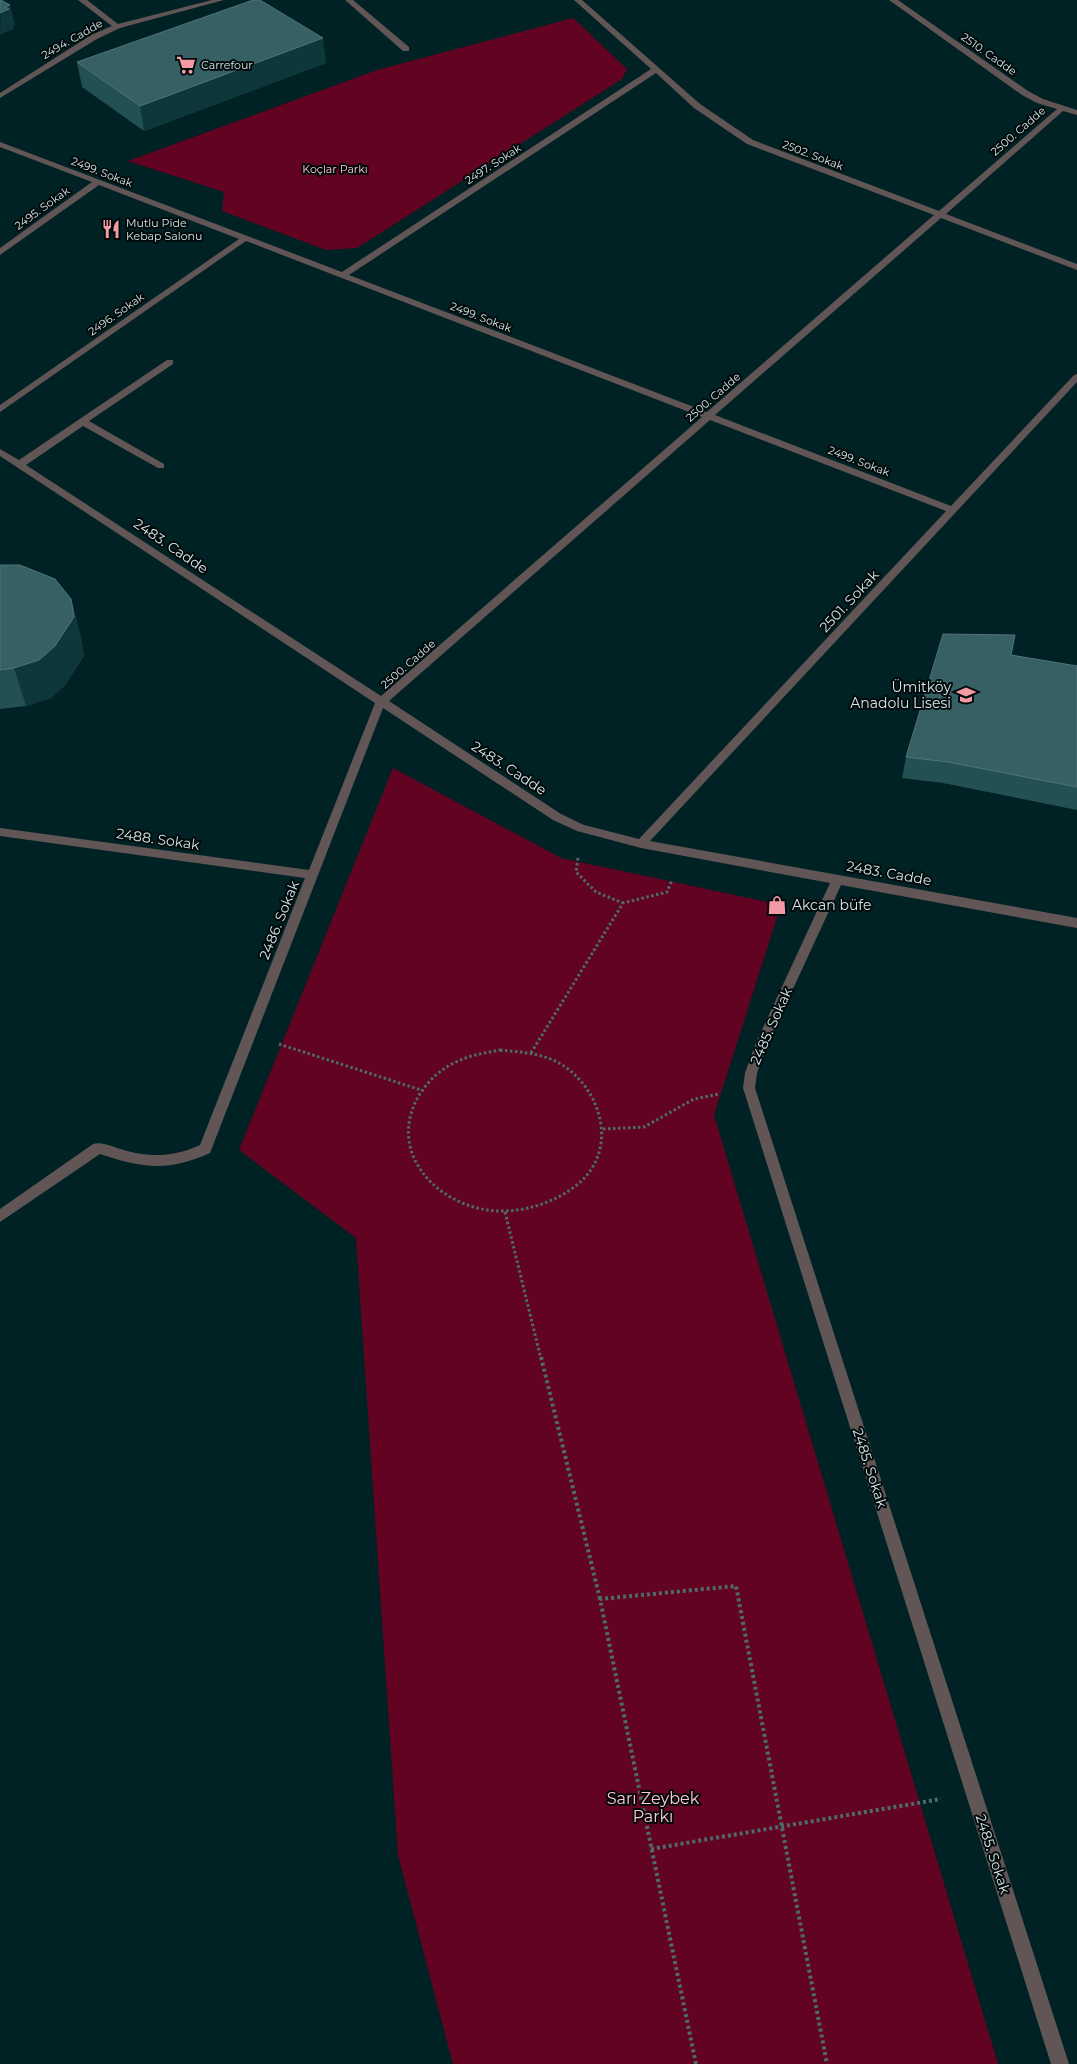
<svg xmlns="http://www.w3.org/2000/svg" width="1077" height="2064" font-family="Montserrat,sans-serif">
  <rect width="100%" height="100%" fill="#012224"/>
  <g fill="#620321">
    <path d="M573,18L627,69L622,79L357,248L326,250L222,211L224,192L128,161L377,70Z"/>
    <path d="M393,768L561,858L781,905L714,1115L998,2064H453L398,1855L356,1238L239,1150Z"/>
  </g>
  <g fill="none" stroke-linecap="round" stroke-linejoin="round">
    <g stroke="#4e6a6b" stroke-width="3" stroke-dasharray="2.5 2.5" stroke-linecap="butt">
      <path d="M578,858L576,872L596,892L623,903"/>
      <path d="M279,1044L421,1090"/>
      <path d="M500,1050C520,1052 541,1053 559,1063C601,1087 620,1149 578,1184C556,1202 526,1212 497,1211C440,1208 386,1155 418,1097C427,1082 440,1069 456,1062C470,1055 485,1053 500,1050Z"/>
      <path d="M531,1053L623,903L667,892L672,880"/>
      <path d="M603,1129L644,1127L694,1099L719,1094"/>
      <path d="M505,1212L541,1359"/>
    </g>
    <g stroke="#4e6a6b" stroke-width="4" stroke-dasharray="3 3" stroke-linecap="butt">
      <path d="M541,1357L600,1599"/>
      <path d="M651,1849L941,1799"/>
      <path d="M696,2064L600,1599L736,1586L827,2064"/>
    </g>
    <g fill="#615556" fill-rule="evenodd">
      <path d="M78,0H87L118,24L212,0H224L120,28L97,39L0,98V93L91,35L112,26Z"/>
      <path d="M345,0H353L409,47V51H403Z"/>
      <path d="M574,0H582L700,104L753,140L939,211L1057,109L1037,103L1022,95L889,0H898L1028,91L1043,99L1077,110V115L1063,111L946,214L1077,264V270L941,218L715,415L951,506L1074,375L1077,374V382L650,841L1077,918V928L841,885L767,1045L757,1073L755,1088L1069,2064H1051L743,1088L745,1073L755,1045L830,883L641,848L577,831L553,820L383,708L210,1153C168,1172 142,1168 100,1154L0,1222V1209L93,1144C103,1141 117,1149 127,1151C153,1158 176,1156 200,1145L305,878L0,836V828L309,870L375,703L0,456V449L19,460L167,360H173V364L89,421L164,464V468H158L83,426L26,465L381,696L702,417L246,241L0,412V405L239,239L99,185L0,255V248L92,182L0,147V142L342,272L651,69ZM656,73L694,108L747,144L934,215L707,412L349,275ZM710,420L946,511L639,839L584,825L561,814L389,701Z"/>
    </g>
  </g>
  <g fill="#235053">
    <path d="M77,62L326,63L144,131L82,87Z"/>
    <path d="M0,565L71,599L81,638L84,656L65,685L51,698L26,706L0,709Z"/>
    <path d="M1011,655L1077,666V810L943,783L902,778L906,757Z"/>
  </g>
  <g fill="#0e373a">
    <path d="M1,0H4L6,7L10,5L15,25L13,26L14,29L0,35Z"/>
    <path d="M323,38L326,63L144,131L140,106Z"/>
    <path d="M71,599L81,638L84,656L65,685L51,698L26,706L14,668Z"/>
  </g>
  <g fill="#366063" stroke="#4f7578">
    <path d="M0,0L10,5L5,7L9,9L0,13Z"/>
    <path d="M253,0H260L323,38L140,106L77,62Z"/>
    <path d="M0,565H20L55,579L71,599L74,617L55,646L39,660L14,668L0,670Z"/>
    <path d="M943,634L1015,635L1011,655L1077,666V787L948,762L906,757Z"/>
  </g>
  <defs>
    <g id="supermarket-bare" transform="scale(1.5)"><path d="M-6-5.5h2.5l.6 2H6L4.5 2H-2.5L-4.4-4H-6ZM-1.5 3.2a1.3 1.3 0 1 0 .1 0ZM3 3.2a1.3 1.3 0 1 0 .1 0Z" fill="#f49aa4" stroke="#01090a" stroke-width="2.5" paint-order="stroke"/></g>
    <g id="restaurant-bare" transform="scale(1.5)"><path d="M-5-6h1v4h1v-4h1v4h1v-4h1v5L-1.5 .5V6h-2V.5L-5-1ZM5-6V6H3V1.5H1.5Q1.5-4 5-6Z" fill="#f49aa4" stroke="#01090a" stroke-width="2.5" paint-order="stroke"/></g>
    <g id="school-bare" transform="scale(1.5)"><path d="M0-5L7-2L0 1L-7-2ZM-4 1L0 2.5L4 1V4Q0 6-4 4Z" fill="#f49aa4" stroke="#01090a" stroke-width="2.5" paint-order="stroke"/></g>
    <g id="shop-bare" transform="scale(1.5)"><path d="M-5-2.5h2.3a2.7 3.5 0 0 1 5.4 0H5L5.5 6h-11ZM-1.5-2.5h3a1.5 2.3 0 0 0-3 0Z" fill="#f49aa4" stroke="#01090a" stroke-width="2.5" paint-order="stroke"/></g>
  </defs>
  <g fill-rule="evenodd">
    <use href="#supermarket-bare" x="186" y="65"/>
    <use href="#restaurant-bare" x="111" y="229"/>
    <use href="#school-bare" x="966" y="695"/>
    <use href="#shop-bare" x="777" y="905"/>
  </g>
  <g text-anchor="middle" stroke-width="4" stroke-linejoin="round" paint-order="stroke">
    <g font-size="11" fill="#d4e6e7" stroke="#01090a">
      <text transform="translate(72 39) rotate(-30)" y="4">2494. Cadde</text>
      <text transform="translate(989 54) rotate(35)" y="4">2510. Cadde</text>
      <text transform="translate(1018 131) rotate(-41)" y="4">2500. Cadde</text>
      <text transform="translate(813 155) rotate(21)" y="4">2502. Sokak</text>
      <text transform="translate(493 164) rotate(-33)" y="4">2497. Sokak</text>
      <text transform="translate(102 172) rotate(21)" y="4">2499. Sokak</text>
      <text transform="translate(42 208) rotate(-36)" y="4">2495. Sokak</text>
      <text transform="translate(116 314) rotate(-35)" y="4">2496. Sokak</text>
      <text transform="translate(481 317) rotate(21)" y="4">2499. Sokak</text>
      <text transform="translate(713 397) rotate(-41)" y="4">2500. Cadde</text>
      <text transform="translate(859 461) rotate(21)" y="4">2499. Sokak</text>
      <text transform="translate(408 664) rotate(-41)" y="4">2500. Cadde</text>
    </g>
    <g font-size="11" fill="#d4e6e7" stroke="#01090a" text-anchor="start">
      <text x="201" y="69">Carrefour</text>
      <text x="126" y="227">Mutlu Pide<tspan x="126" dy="13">Kebap Salonu</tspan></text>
    </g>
    <g font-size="11" fill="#fec8cd" stroke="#01090a">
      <text x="335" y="173">Koçlar Parkı</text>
    </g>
    <g font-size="14" fill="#d4e6e7" stroke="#01090a">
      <text transform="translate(171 546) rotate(34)" y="5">2483. Cadde</text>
      <text transform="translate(849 601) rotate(-47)" y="5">2501. Sokak</text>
      <text transform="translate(509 768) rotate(33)" y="5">2483. Cadde</text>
      <text transform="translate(158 839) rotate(8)" y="5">2488. Sokak</text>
      <text transform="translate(889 873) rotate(10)" y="5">2483. Cadde</text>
      <text transform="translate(279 920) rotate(-68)" y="5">2486. Sokak</text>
      <text transform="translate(771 1026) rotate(-66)" y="5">2485. Sokak</text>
      <text transform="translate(870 1468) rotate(72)" y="5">2485. Sokak</text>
      <text transform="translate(993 1854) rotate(72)" y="5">2485. Sokak</text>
    </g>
    <g font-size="14" fill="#d4e6e7" stroke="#01090a" text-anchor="end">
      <text x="951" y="692">Ümitköy<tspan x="951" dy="16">Anadolu Lisesi</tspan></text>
      <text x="792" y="910" text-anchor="start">Akcan büfe</text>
    </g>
    <g font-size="16" fill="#fec8cd" stroke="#01090a">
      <text x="653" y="1804">Sarı Zeybek<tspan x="653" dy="18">Parkı</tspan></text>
    </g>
  </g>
</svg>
